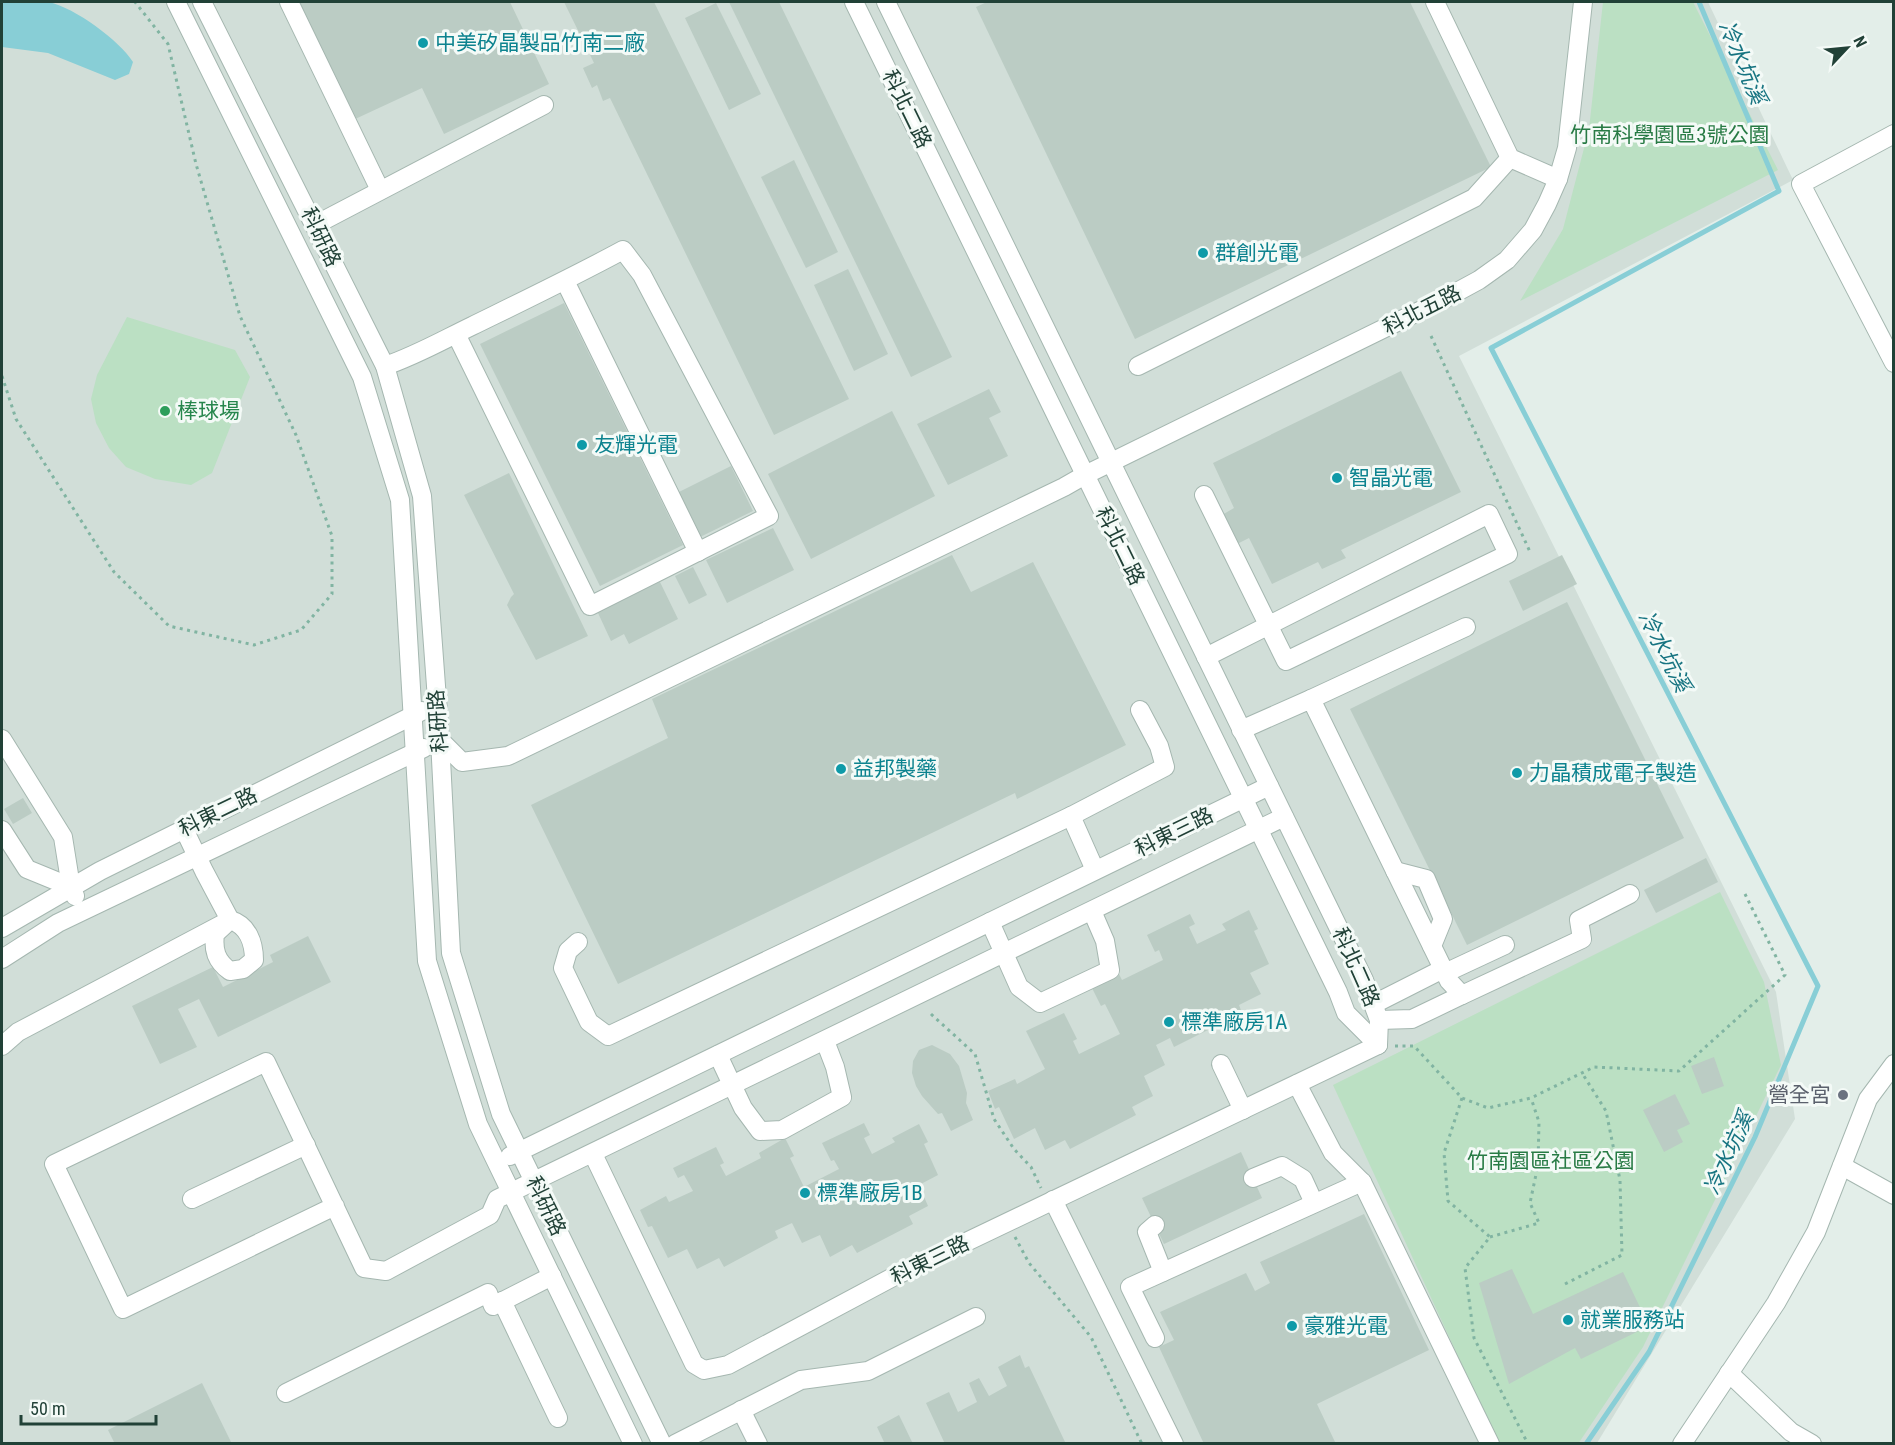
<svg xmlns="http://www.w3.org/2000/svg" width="1895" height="1445" font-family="'Roboto Condensed','Noto Sans TC',sans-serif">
  <rect width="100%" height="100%" fill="#e3eee9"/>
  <path fill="#d1ded8" d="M2,2H1708L1793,180L1459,356L1776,992L1795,1119L1597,1443L2,1444Z"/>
  <g fill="#bbe0c3">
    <path d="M1603,2H1693L1778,170L1520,301L1563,229L1589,129Z"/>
    <path d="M127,317L235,350L250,377L212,473L191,485L155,479L126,467L109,448L96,423L91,399L97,375Z"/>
    <path d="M1720,892L1764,982L1781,1065L1643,1347L1578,1444L1498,1443L1333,1085Z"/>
  </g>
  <path fill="#88ced6" d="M2,2C16,1 35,0 49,2C75,8 119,40 133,62L129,74L115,80L48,53L2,47Z"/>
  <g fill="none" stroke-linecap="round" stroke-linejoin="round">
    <path stroke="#88ced6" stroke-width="5" d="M1586,1444L1649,1352L1755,1137L1818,986L1491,348L1779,191L1699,2"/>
  </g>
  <g fill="#bbccc4">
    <path d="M296,2H510L549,84L444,134L422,88L353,120Z"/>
    <path d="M564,2H654L849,399L774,435L610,98L603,101L597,85L592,88L583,68L594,63Z"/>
    <path d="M729,2H779L952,357L911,377Z"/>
    <path d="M987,2H1410L1491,167L1135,339L976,7Z"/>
    <path d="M716,3L761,94L729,110L685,18Z"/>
    <path d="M794,160L838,252L806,268L761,177Z"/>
    <path d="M848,269L888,354L854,371L814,285Z"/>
    <path d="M564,303L683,545L600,586L480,344Z"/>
    <path d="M1401,371L1461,492L1341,550L1346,558L1322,569L1318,562L1272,584L1249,538L1237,544L1222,515L1234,508L1213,463Z"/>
    <path d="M989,389L1001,412L989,418L1008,456L948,485L917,424Z"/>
    <path d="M892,411L935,496L811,559L768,474Z"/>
    <path d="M731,466L753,511L696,539L675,494Z"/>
    <path d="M509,473L588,636L536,660L507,605L511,597L514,594L464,495Z"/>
    <path d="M773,528L794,570L727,603L706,560Z"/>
    <path d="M952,555L971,592L1033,562L1126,745L1017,799L1015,793L618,984L531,805L668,738L652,699Z"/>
    <path d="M1562,555L1577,584L1523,611L1509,581Z"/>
    <path d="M693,567L707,595L689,604L675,576Z"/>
    <path d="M660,582L678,619L629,644L624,634L611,641L598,613Z"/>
    <path d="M1567,602L1684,838L1467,945L1350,709Z"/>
    <path d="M23,798L32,813L13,824L4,809Z"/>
    <path d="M1706,858L1718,882L1656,913L1644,890Z"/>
    <path d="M1249,910L1258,929L1254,931L1269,964L1250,973L1261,994L1239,1005L1242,1013L1174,1047L1170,1038L1156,1045L1165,1065L1144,1076L1153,1096L1132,1107L1136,1115L1070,1149L1065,1140L1045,1150L1035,1128L1014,1139L999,1107L995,1109L988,1091L1015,1079L1017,1084L1045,1069L1026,1031L1064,1013L1077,1039L1073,1041L1079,1054L1120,1034L1105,1004L1101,1006L1092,988L1119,974L1122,980L1163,960L1159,950L1155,952L1147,935L1190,914L1195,924L1189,927L1197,944L1226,930L1222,924Z"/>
    <path d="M308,936L331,982L218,1037L199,999L178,1009L197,1047L160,1064L132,1006L213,967L223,987L273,962L270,955Z"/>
    <path d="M932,1045L950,1054L959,1066L967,1093L966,1103L973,1120L951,1131L942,1113L938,1114L922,1096L916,1086L912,1073L913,1061L919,1050Z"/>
    <path d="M1714,1057L1724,1086L1702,1094L1691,1066Z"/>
    <path d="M1675,1094L1690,1124L1677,1130L1683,1142L1664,1152L1643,1110Z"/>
    <path d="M864,1123L870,1135L864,1138L872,1154L895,1142L892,1138L919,1124L928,1142L924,1144L938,1175L919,1185L928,1206L909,1216L913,1224L857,1253L852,1245L830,1257L820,1235L802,1243L792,1223L775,1231L778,1238L724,1267L719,1258L697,1269L687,1249L668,1258L652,1226L648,1227L640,1210L666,1196L669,1202L693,1191L684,1175L678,1178L673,1168L716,1147L724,1163L720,1165L726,1176L761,1158L759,1153L785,1138L794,1156L790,1158L804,1187L839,1169L834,1160L831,1161L822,1143Z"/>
    <path d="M1241,1152L1262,1198L1164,1244L1142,1198Z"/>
    <path d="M1364,1214L1429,1350L1317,1404L1336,1444H1204L1159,1347L1174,1340L1160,1312L1246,1273L1255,1291L1270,1283L1260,1262Z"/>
    <path d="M1512,1269L1533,1314L1623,1272L1649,1326L1581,1359L1575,1348L1509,1384L1479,1283Z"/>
    <path d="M1020,1355L1025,1368L1029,1366L1066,1444H945L926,1403L949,1392L958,1412L977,1402L969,1383L979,1378L989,1396L1007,1386L998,1367Z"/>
    <path d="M202,1383L232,1444H115L108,1430Z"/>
    <path d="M899,1415L913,1444H885L877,1427Z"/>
  </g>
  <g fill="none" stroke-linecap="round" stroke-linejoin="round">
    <g stroke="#a5b7b0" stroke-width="20">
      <g id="minor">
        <path d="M176,2L362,377L400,500L427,961L478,1124L633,1444"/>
        <path d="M202,2L385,366L422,496L440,740L451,953L501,1114L662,1444"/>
        <path d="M289,2L380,190"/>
        <path d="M854,2L1338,992L1346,1013L1378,1045"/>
        <path d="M886,2L1364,980L1379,1020L1378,1045"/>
        <path d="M1435,2L1510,158L1558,179"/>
        <path d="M1894,134L1801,184L1894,363"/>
        <path d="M315,225L544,105"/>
        <path d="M565,281L698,552"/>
        <path d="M385,366C415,356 443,340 472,326C523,301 573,277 623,250L642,275L769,516L590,606L456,334"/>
        <path d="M1138,366L1474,198L1510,158"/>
        <path d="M1204,495L1286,661L1508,554L1489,514L1206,657"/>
        <path d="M1311,699L1466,627"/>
        <path d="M1241,730L1311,699L1449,981L1462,995L1582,939L1579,920L1630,894"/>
        <path d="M2,739L63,837L71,887L75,896"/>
        <path d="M440,740L462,762L508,756L1064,487L1085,475L1444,299L1479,280L1507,260L1533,230L1547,204L1558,179L1567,148L1583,2"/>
        <path d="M1071,816L1095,870"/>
        <path d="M2,830L27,869L71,887"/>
        <path d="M1395,871L1426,879L1443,919L1432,946"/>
        <path d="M230,920C248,925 254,943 254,960L243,969L230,971C216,961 213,950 215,934Z"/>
        <path d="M990,922L1019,987L1040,1003L1110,970L1105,941L1092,911"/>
        <path d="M2,928L100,871L422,711"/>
        <path d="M578,942L568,951L563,968L589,1022L608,1036L1071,816L1165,767L1159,746L1140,710"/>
        <path d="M2,959L58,923L83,911L424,748"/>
        <path d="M1445,973L1505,945"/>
        <path d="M1374,1004L1443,969"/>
        <path d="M1379,1020L1412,1019L1462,995"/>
        <path d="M2,1046L18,1032L230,920L204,871L184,829"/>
        <path d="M718,1055L743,1108L760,1131L782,1130L842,1097L835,1067L825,1041"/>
        <path d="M1221,1064L1243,1110"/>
        <path d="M1297,1084L1333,1153L1362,1182L1490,1444"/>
        <path d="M593,1154L694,1364L704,1370L728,1365L893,1277L1378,1045"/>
        <path d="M510,1156L1269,786"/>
        <path d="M1842,1166L1894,1195"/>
        <path d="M1253,1178L1282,1166L1303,1179L1314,1203"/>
        <path d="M192,1199L306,1145"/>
        <path d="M1053,1200L1174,1444"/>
        <path d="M335,1206L123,1309L54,1164L266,1062L364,1268L386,1271L490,1215L497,1199L1284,817"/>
        <path d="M1155,1225L1147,1232L1163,1272"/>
        <path d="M502,1301L558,1418"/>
        <path d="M1155,1338L1130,1287L1362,1182"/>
        <path d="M1729,1373L1791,1432L1812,1444"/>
        <path d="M286,1393L488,1293L493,1306L552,1276"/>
        <path d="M741,1410L758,1444"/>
        <path d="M675,1444L801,1380L868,1371L976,1317"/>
        <path d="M1682,1444L1776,1303L1816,1232L1868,1099L1894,1064"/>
      </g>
    </g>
    <g stroke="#81b4a2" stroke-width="3" stroke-dasharray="3 4.5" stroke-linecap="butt">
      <path d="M1431,336L1531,554"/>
      <path d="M2,376L16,419L114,572L169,626L254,645L301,630L332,594V536L296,435L240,316L196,164L168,44L135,2"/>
      <path d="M931,1014L975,1054L994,1119L1014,1149L1031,1167L1041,1188"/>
      <path d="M1395,1046H1414L1462,1098L1488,1108L1531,1098L1594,1067L1679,1071L1785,975L1745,894"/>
      <path d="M1462,1098L1444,1153L1448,1201L1490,1237L1465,1268L1474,1338L1528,1444"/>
      <path d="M1015,1237L1029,1263L1091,1337L1142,1444"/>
      <path d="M1490,1237L1539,1223L1530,1203L1538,1165L1539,1122L1531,1098"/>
      <path d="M1565,1284L1622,1255L1620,1180L1606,1111L1582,1073"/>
    </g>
    <use href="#minor" stroke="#fff" stroke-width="18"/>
  </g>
  <g fill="#0f9aa8" stroke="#f4faf7" stroke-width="2">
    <circle cx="423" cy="43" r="6"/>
    <circle cx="1203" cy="253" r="6"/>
    <circle cx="582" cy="445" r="6"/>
    <circle cx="1337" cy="478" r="6"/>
    <circle cx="841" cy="769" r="6"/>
    <circle cx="1517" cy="773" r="6"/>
    <circle cx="1169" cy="1022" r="6"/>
    <circle cx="805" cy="1193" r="6"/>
    <circle cx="1568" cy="1320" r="6"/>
    <circle cx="1292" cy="1326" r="6"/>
  </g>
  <circle fill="#2e9e5b" stroke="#f4faf7" stroke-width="2" cx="165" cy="411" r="6"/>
  <circle fill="#6b7280" stroke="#f4faf7" stroke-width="2" cx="1843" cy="1095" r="6"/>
  <g text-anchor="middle" stroke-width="6" stroke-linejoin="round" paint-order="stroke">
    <g font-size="21" fill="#0d838f" stroke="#f4faf7" text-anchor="start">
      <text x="435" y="50">中美矽晶製品竹南二廠</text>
      <text x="1215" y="260">群創光電</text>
      <text x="594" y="452">友輝光電</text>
      <text x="1349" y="485">智晶光電</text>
      <text x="853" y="776">益邦製藥</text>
      <text x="1529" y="780">力晶積成電子製造</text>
      <text x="1181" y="1029">標準廠房1A</text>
      <text x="817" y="1200">標準廠房1B</text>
      <text x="1580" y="1327">就業服務站</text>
      <text x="1304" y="1333">豪雅光電</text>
    </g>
    <g font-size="21" fill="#214137" stroke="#f4faf7">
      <text transform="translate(907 109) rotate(64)" y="7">科北二路</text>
      <text transform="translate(321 237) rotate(64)" y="7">科研路</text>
      <text transform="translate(1422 310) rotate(-27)" y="7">科北五路</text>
      <text transform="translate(1120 546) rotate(64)" y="7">科北二路</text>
      <text transform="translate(438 721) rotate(-94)" y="7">科研路</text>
      <text transform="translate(218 812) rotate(-26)" y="7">科東二路</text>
      <text transform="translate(1174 832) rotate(-26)" y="7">科東三路</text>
      <text transform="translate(1356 967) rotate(66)" y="7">科北二路</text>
      <text transform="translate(546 1206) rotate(64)" y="7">科研路</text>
      <text transform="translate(930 1260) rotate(-26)" y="7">科東三路</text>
    </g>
    <g font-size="21" fill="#287b45" stroke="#f4faf7">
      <text x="1670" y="142">竹南科學園區3號公園</text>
      <text x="1551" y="1168">竹南園區社區公園</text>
    </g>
    <g font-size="21" fill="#27864d" stroke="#f4faf7" text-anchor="start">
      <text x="177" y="418">棒球場</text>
    </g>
    <g font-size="21" fill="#5b616d" stroke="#f4faf7" text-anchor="end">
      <text x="1831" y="1102">營全宮</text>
    </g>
    <g font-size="22" font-style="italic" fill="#177481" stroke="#f4faf7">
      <text transform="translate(1743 62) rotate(67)" y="8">冷水坑溪</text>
      <text transform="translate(1665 651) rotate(63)" y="8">冷水坑溪</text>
      <text transform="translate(1728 1153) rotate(-65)" y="8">冷水坑溪</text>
    </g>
  </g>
  <rect width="1895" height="1445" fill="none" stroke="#214137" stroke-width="6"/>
  <g transform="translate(1847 48) rotate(64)" stroke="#f4faf7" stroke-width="4.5" paint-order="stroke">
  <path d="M0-4.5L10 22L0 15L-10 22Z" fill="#214137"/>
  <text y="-9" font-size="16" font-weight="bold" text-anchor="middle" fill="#214137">N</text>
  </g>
  <path d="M21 1415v9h135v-9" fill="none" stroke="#214137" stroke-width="3"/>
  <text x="30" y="1415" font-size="18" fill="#214137" stroke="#f4faf7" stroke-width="4.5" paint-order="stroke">50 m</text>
</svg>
